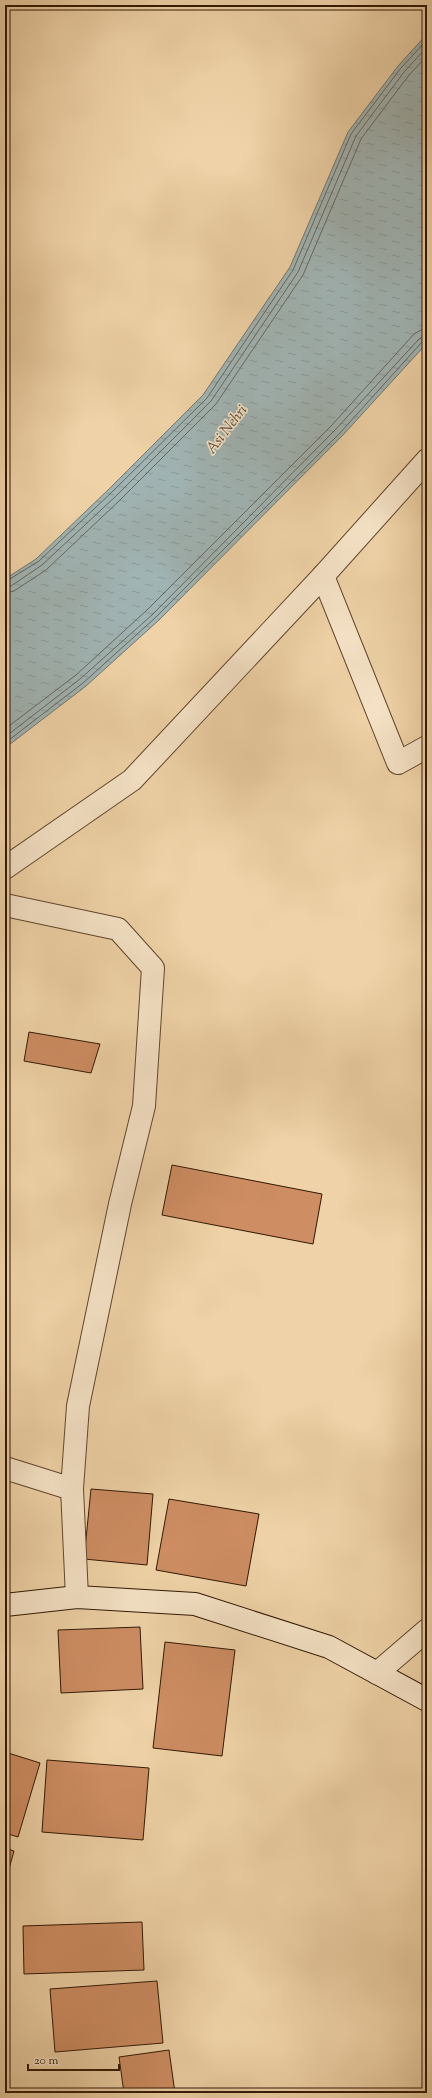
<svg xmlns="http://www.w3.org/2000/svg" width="432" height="2098" font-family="'Sorts Mill Goudy',serif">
  <defs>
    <pattern id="water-ripples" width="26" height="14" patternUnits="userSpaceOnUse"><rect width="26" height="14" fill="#a0b4b4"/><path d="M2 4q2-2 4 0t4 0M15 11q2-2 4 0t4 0" fill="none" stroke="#8a9a99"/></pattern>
  </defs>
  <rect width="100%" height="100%" fill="#efd2a7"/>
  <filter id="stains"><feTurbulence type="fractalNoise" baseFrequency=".005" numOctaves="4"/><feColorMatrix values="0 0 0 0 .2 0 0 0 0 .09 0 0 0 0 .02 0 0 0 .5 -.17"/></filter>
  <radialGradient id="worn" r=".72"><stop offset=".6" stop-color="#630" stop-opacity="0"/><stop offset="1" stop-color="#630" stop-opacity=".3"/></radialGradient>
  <path fill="url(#water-ripples)" stroke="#74766d" d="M427,34V343L343,435L159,620L86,686L5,748V579L36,559L109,489L203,395L290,267L348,132L398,66Z"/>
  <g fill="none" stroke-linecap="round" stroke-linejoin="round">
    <g stroke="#68665c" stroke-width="1">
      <path d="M5,582L39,561L112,492L207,398L293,270L351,134L401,68L427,40"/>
      <path d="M5,587L11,586L42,565L116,496L211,401L298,272L356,136L404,72L427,47"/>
      <path d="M5,593L14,591L46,570L120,500L216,404L303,275L361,139L409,75L427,56"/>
      <path d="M5,729L76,675L148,609L332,425L414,334L421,330L427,329"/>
      <path d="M5,737L80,679L153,614L336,429L419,339L427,335"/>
      <path d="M5,743L83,683L156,617L340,433L422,342L427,341"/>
    </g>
  </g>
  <g fill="#ce8d63" stroke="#311803">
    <path d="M29,1032L100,1044L91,1073L24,1061Z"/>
    <path d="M172,1165L322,1194L313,1244L162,1215Z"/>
    <path d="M91,1489L153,1494L147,1565L84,1559Z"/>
    <path d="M169,1499L259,1514L246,1586L156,1570Z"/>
    <path d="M140,1627L143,1689L61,1693L58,1630Z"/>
    <path d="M165,1642L235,1650L222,1756L153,1748Z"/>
    <path d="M5,1752L40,1763L18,1837L5,1833Z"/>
    <path d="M47,1760L149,1768L143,1840L42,1832Z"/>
    <path d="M5,1848L14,1851L5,1883Z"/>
    <path d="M142,1922L144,1970L24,1974L23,1926Z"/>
    <path d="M157,1981L163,2043L55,2052L50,1989Z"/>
    <path d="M169,2050L175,2093H124L119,2057Z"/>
  </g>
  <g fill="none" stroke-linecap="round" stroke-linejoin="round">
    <g stroke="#60462c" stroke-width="24">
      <g id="street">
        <path d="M323,576L398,763L427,747"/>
        <path d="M5,868L132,780L323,576L427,460"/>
        <path d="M5,905L118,929L153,968L144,1106L120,1204L78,1406L72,1489L77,1597"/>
        <path d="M5,1468L72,1489"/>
        <path d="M377,1673L427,1630"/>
      </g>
    </g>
    <g stroke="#311803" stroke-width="24">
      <path id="secondary" d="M5,1605L77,1597L195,1604L329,1647L427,1700"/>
    </g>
    <use href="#street" stroke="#f5e2c6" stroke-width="22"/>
    <use href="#secondary" stroke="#f5e2c6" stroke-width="22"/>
  </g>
  <g text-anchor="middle" stroke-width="3.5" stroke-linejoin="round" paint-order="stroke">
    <g font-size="15" font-style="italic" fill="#524738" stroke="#f5e2c6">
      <text transform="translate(226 429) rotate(-52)" y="5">Asi Nehri</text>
    </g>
  </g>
  <rect width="432" height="2098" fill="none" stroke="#efd2a7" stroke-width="20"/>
  <rect x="6" y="6" width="420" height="2086" fill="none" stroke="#311803" stroke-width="2"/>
  <rect x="10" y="10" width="412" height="2078" fill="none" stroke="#311803"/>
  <path d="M28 2064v6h91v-6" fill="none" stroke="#311803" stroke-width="2"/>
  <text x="34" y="2064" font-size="12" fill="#311803" stroke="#f5e2c6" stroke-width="3" paint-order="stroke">20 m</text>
  <rect width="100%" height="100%" filter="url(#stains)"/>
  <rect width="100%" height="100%" fill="url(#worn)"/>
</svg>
